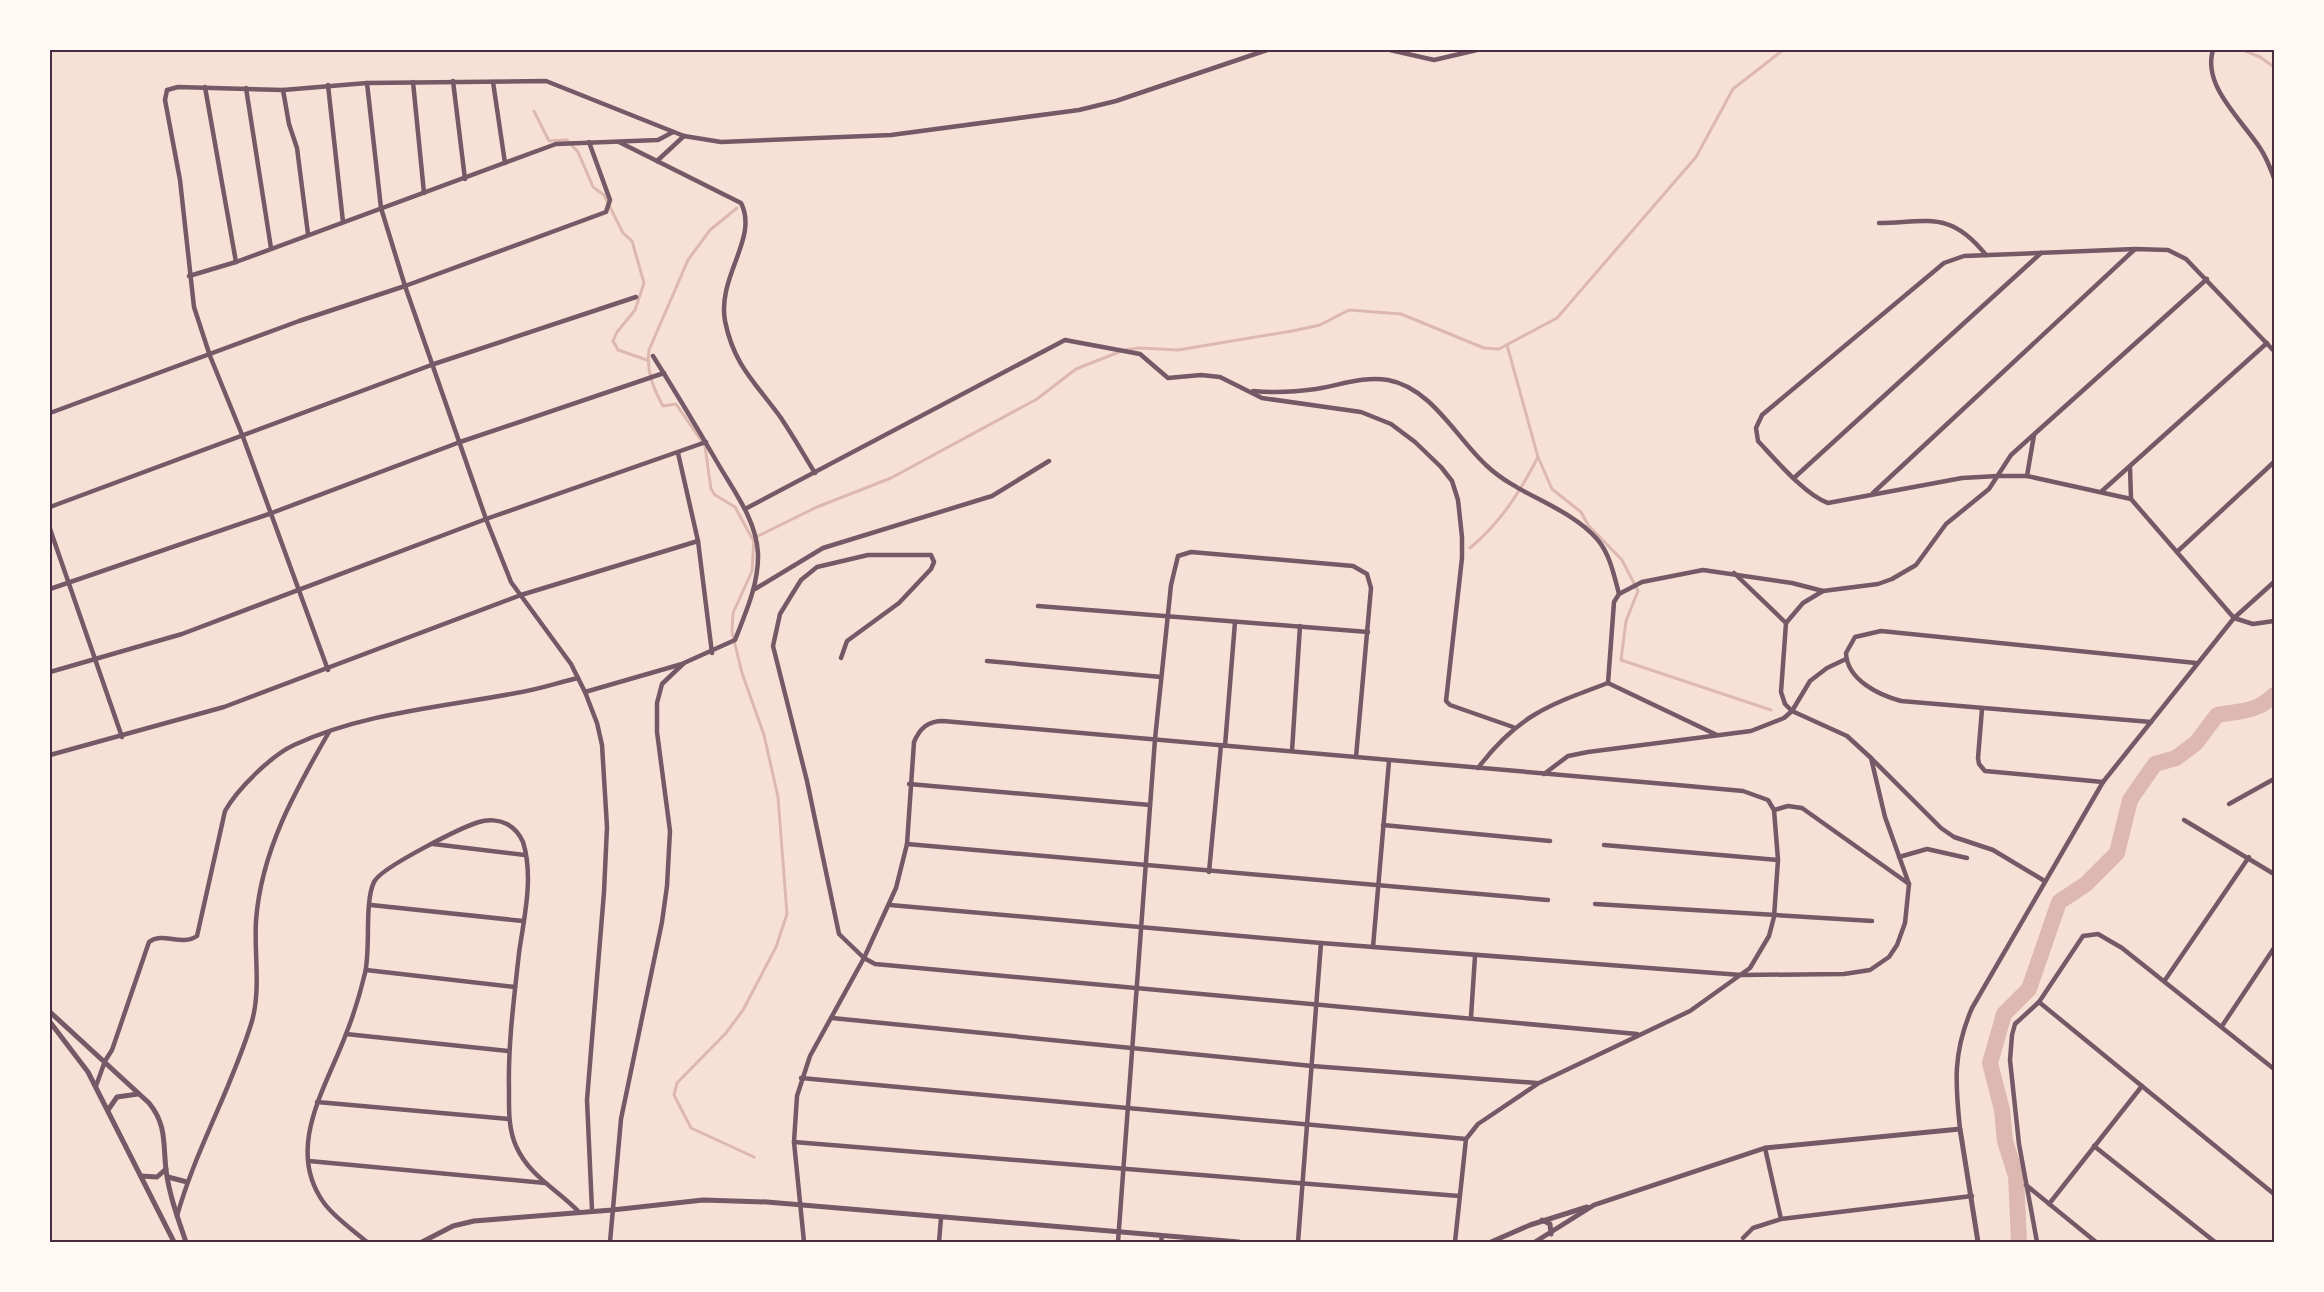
<svg xmlns="http://www.w3.org/2000/svg" width="2324" height="1292" font-family="Inter,sans-serif">
  <rect width="100%" height="100%" fill="#f7e1d7"/>
  <g fill="none" stroke-linecap="round" stroke-linejoin="round">
    <g stroke="#dcb8b0" stroke-width="3">
      <path d="M2243,50L2260,57L2274,67"/>
      <path d="M534,111L549,141L567,140L578,152L593,187L604,195L623,233L632,241L644,283L635,310L617,332L613,341L618,350L647,360"/>
      <path d="M737,208L710,230L688,260L649,350C646,370 653,388 663,406L676,404L705,446L711,489L715,495L735,507L753,540"/>
      <path d="M1507,345L1538,457L1552,489L1581,512L1588,525L1622,560L1638,591L1626,621L1621,660L1771,710"/>
      <path d="M1125,350L1139,348L1178,350L1292,331L1320,325L1349,310L1401,314L1484,348L1499,349L1557,318L1696,157L1733,89L1783,50"/>
      <path d="M1470,548C1501,522 1520,492 1538,457"/>
      <path d="M754,1157L691,1128L674,1095L677,1083L726,1033L743,1010L776,947L787,914L778,797L764,735L742,673L732,632L733,613L752,571L754,538L817,507L891,478L1037,399L1076,369L1119,352"/>
    </g>
    <path stroke="#dcb8b0" stroke-width="16" d="M2019,1242L2016,1176L2005,1141L2002,1110L1990,1063L2004,1014L2029,989L2059,902L2086,884L2117,853L2130,800L2155,764L2176,758L2196,743L2217,715C2239,711 2258,712 2274,695"/>
    <g stroke="#755966" stroke-width="4.5">
      <path d="M1390,50L1434,60L1477,50"/>
      <path d="M2213,50C2202,86 2242,120 2260,148C2266,157 2270,167 2274,178"/>
      <path d="M453,81L465,179"/>
      <path d="M413,82L424,193"/>
      <path d="M493,82L505,163"/>
      <path d="M367,83L381,208L405,286L486,519L511,582L571,664L585,692L597,723L602,745L607,827L604,892L587,1100L592,1210"/>
      <path d="M328,85L343,222"/>
      <path d="M205,87L236,262"/>
      <path d="M246,88L271,248"/>
      <path d="M283,90L289,124L297,148L308,234"/>
      <path d="M619,142L741,203C759,238 717,276 725,321C734,366 756,383 781,418C793,436 804,455 815,473"/>
      <path d="M657,161L684,136"/>
      <path d="M1879,223C1930,222 1951,211 1986,255"/>
      <path d="M189,276L236,262L556,144L658,140L673,132"/>
      <path d="M2274,351L2186,259L2168,250L2135,249L1964,256L1944,263L1762,415L1756,428L1758,441C1775,459 1805,495 1828,503L1962,478L1998,476H2027L2131,499L2234,618L2253,624L2274,621"/>
      <path d="M1253,391C1274,393 1295,392 1316,389C1341,385 1363,376 1388,380C1432,388 1457,439 1487,466C1519,496 1568,506 1597,539C1610,554 1614,575 1619,594"/>
      <path d="M50,413L299,321L405,286L606,212L610,200L589,142"/>
      <path d="M678,453L698,541L712,653"/>
      <path d="M2130,468L2131,499"/>
      <path d="M2027,476L2034,435"/>
      <path d="M1795,477L2041,253"/>
      <path d="M2102,491L2267,343"/>
      <path d="M1873,493L2134,250"/>
      <path d="M50,507L434,364L636,297"/>
      <path d="M745,509L1065,340L1140,354L1168,378L1201,375L1220,377L1262,398L1361,412L1391,424L1415,442L1441,467L1452,481L1458,500L1462,537V558L1446,701L1450,705L1513,727"/>
      <path d="M50,529L122,737"/>
      <path d="M2178,551L2274,462"/>
      <path d="M1734,573L1786,623"/>
      <path d="M50,589L269,514L460,442L664,373"/>
      <path d="M755,589L823,548L992,496L1049,461"/>
      <path d="M1038,606L1368,632"/>
      <path d="M841,658L847,641L899,603L931,569L934,562L931,555H868L817,567L801,580L791,596L780,614L773,646L807,781L839,934L864,958L875,964L1637,1034"/>
      <path d="M987,661L1161,677"/>
      <path d="M328,670L243,437L210,356L194,307L180,180L165,100L167,90L178,87L283,90L367,83L546,81L684,136L721,142L891,135L1079,110L1116,101L1267,50"/>
      <path d="M50,672L182,634L486,519L706,442"/>
      <path d="M1608,683L1614,602L1619,594L1642,582L1703,570L1792,583L1823,591"/>
      <path d="M1608,683L1717,735"/>
      <path d="M585,692L682,664"/>
      <path d="M1982,709L1978,758L1979,764L1985,771L2103,782"/>
      <path d="M2151,722L1901,701C1879,695 1847,680 1846,653L1855,637L1881,631L2196,663"/>
      <path d="M1225,746L1235,622"/>
      <path d="M1292,751L1300,626"/>
      <path d="M50,755L224,707L521,595L698,541"/>
      <path d="M1871,758L1941,828L1954,837L1993,850L2043,880"/>
      <path d="M1478,768C1518,715 1549,705 1608,683"/>
      <path d="M1544,774L1568,756L1588,752L1751,731L1784,718L1792,711L1810,681L1827,668L1846,659"/>
      <path d="M909,784L1150,805"/>
      <path d="M2229,804L2274,779"/>
      <path d="M1774,810L1788,806L1802,808L1909,884"/>
      <path d="M2184,820L2274,874"/>
      <path d="M1383,825L1550,841"/>
      <path d="M433,844L525,855"/>
      <path d="M907,844L1548,900"/>
      <path d="M1604,845L1778,860"/>
      <path d="M1899,857L1927,849L1967,858"/>
      <path d="M1209,872L1221,745"/>
      <path d="M1595,904L1872,921"/>
      <path d="M371,905L523,921"/>
      <path d="M890,905L1321,943L1741,975L1844,974L1870,970L1889,957L1897,945L1905,923L1909,884L1885,817L1871,758L1847,736L1792,711L1785,704L1781,692L1786,623L1803,603L1823,591L1878,584L1892,579L1916,565L1946,524L1989,489L2011,455L2207,279"/>
      <path d="M1373,947L1389,761"/>
      <path d="M366,970L515,987"/>
      <path d="M2165,980L2249,857"/>
      <path d="M2039,1002L2274,1194"/>
      <path d="M1471,1017L1475,956"/>
      <path d="M832,1018L1312,1066L1537,1083"/>
      <path d="M2222,1026L2274,948"/>
      <path d="M346,1034L508,1051"/>
      <path d="M801,1078L1466,1139"/>
      <path d="M96,1086L105,1061L112,1050L149,942C163,931 181,947 197,936L225,811C237,789 272,755 294,745C362,713 443,707 516,693C537,690 557,683 578,678"/>
      <path d="M317,1102L509,1119"/>
      <path d="M1960,1129C1955,1082 1953,1052 1972,1008L2103,782L2234,618L2274,582"/>
      <path d="M794,1142L1459,1196"/>
      <path d="M2094,1146L2215,1242"/>
      <path d="M1765,1148L1781,1219"/>
      <path d="M309,1161L545,1183"/>
      <path d="M2026,1185L2096,1242"/>
      <path d="M2049,1204L2142,1086"/>
      <path d="M177,1216C196,1148 232,1088 252,1021C261,989 254,953 256,921C261,851 295,791 329,732"/>
      <path d="M1743,1238L1753,1228L1781,1219L1972,1196"/>
      <path d="M367,1242C353,1230 335,1218 324,1203C284,1148 327,1086 346,1034C354,1014 360,994 365,973C371,948 364,903 374,882C380,868 462,827 479,822C488,819 499,820 507,824C514,828 520,835 523,842C534,877 524,918 519,953C514,999 508,1043 509,1089C509,1108 508,1128 516,1146C529,1176 558,1190 579,1212"/>
      <path d="M610,1242L621,1119L662,922L667,886L670,831L657,732V703L662,684L684,663L735,640C746,612 759,583 758,553C756,519 733,490 717,462C696,426 675,391 653,356"/>
      <path d="M804,1242L794,1142L797,1096L810,1056L864,958L896,888L907,844L914,742C920,728 928,721 943,721L1677,785L1743,791L1768,800L1774,810L1778,860L1774,917L1769,936L1750,968L1690,1011L1539,1083L1478,1124L1466,1139L1455,1242"/>
      <path d="M939,1242L941,1218"/>
      <path d="M1118,1242L1155,739L1171,585L1178,556L1191,552L1353,566L1367,574L1371,588L1356,757"/>
      <path d="M1161,1242L1162,1236"/>
      <path d="M1298,1242L1321,943"/>
      <path d="M2037,1242L2019,1144L2010,1060L2012,1035L2015,1024L2039,1002L2083,936L2098,934L2122,948L2274,1069"/>
    </g>
    <g stroke="#755966" stroke-width="5">
      <path d="M50,1012L149,1103C167,1125 163,1144 166,1170C169,1194 178,1219 186,1242"/>
      <path d="M50,1022L88,1072L174,1242"/>
      <path d="M108,1110L117,1097L138,1094"/>
      <path d="M141,1176L157,1177L166,1169"/>
      <path d="M168,1177L187,1182"/>
      <path d="M1542,1220L1550,1224L1551,1234"/>
      <path d="M422,1242L453,1226L474,1221L612,1210L703,1200L767,1202L1239,1242"/>
      <path d="M1491,1242L1530,1225L1587,1207"/>
      <path d="M1535,1242L1594,1205L1765,1148L1960,1129L1978,1242"/>
    </g>
  </g>
  <rect width="2324" height="1292" fill="none" stroke="#fffaf5" stroke-width="102"/>
  <rect x="51" y="51" width="2222" height="1190" fill="none" stroke="#4a2c40" stroke-width="2"/>
</svg>
